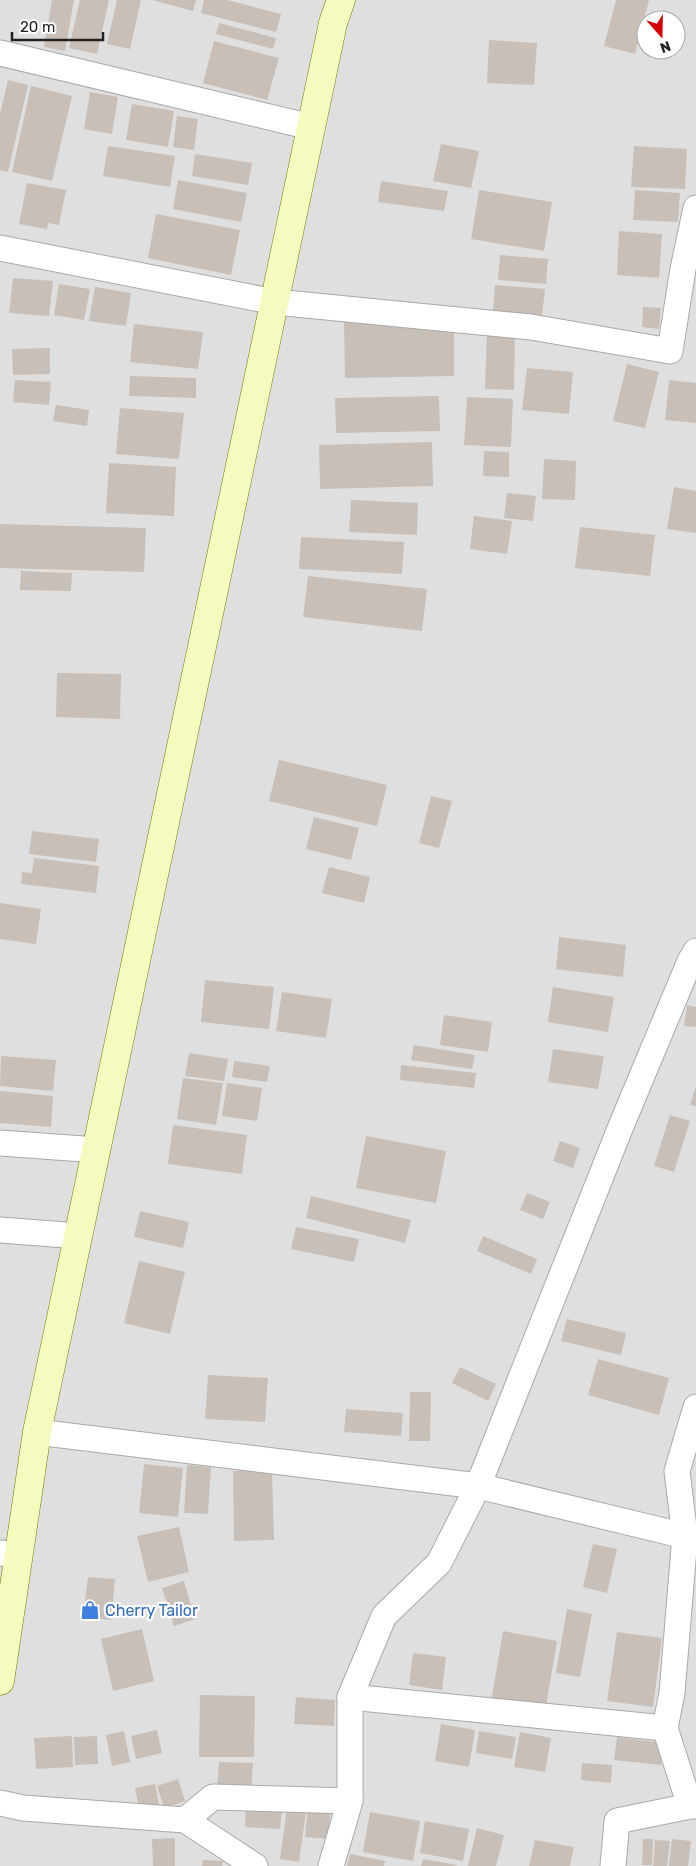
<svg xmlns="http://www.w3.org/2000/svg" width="696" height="1866" font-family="Rubik,sans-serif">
  <rect width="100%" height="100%" fill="#f2efe9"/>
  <path fill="#e0dfdf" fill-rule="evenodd" d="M0,0H696V1866H0ZM646,20H676V50H646Z"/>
  <g fill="#c7bfb8">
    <path d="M52,0H74L65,51L44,47Z"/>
    <path d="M80,0H109L97,54L69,48Z"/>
    <path d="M117,0H141L130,49L107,44Z"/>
    <path d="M152,0H196L193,11Z"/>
    <path d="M204,0H227L281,14L276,32L201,13Z"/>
    <path d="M616,0H649L635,54L604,46Z"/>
    <path d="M219,23L276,38L273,49L216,34Z"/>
    <path d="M489,40L537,43L534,85L487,83Z"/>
    <path d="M214,41L279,58L267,100L203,83Z"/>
    <path d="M8,80L28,85L8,172L0,170V114Z"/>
    <path d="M31,86L72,96L52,181L12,172Z"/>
    <path d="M90,92L118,97L112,134L84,129Z"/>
    <path d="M132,104L174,111L168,147L126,140Z"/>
    <path d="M177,116L198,119L194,150L173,147Z"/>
    <path d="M441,144L479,151L471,188L433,181Z"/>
    <path d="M108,146L175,156L170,187L103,176Z"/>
    <path d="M634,146L687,149L685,189L631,187Z"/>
    <path d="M195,154L252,163L248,185L192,176Z"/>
    <path d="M178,180L247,193L241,222L173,209Z"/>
    <path d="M381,181L448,191L444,211L378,202Z"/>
    <path d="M27,183L66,190L59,225L48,223L47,229L19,224Z"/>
    <path d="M479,190L552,202L544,251L471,239Z"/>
    <path d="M635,190L680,193L678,222L633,220Z"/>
    <path d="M156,214L240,230L231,275L148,258Z"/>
    <path d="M619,231L662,234L659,278L617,275Z"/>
    <path d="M500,255L548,259L546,284L498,280Z"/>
    <path d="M13,278L53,281L49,316L9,313Z"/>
    <path d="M59,284L90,289L84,320L54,315Z"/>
    <path d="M495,285L545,289L542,316L493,311Z"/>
    <path d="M95,287L131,293L126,326L89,321Z"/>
    <path d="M643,307L661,308L659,329L642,327Z"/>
    <path d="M454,320V376L345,378L344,322Z"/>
    <path d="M134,324L203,332L198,369L130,362Z"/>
    <path d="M487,327L515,328L514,390L485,389Z"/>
    <path d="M50,348V374L13,375L12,349Z"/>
    <path d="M627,364L659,372L645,428L613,421Z"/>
    <path d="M527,368L573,372L569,414L522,410Z"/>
    <path d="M130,376L196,378V398L129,396Z"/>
    <path d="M15,380L51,382L49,405L13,402Z"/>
    <path d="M669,380L696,383V423L665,420Z"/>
    <path d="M439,396L440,431L336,433L335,398Z"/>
    <path d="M467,397L513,399L511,447L464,445Z"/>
    <path d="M56,405L89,410L87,426L53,421Z"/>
    <path d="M120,408L184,413L179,459L116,454Z"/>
    <path d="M432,442L433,486L320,489L319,445Z"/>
    <path d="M484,451L509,452V477L483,476Z"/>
    <path d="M544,459L576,461L575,500L542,499Z"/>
    <path d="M109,463L176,467L174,516L106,513Z"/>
    <path d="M674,487L696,491V533L667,529Z"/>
    <path d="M507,493L536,496L533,521L504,518Z"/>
    <path d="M351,500L418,503L417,535L349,532Z"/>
    <path d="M474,516L512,521L507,554L470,549Z"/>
    <path d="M0,524L146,528L144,572L0,568Z"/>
    <path d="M580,527L655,535L650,576L575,568Z"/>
    <path d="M301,537L404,542L402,574L299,569Z"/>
    <path d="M21,571L72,573L71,591L20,590Z"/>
    <path d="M308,576L427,589L422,631L303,617Z"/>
    <path d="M57,673L121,674L120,719L56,717Z"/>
    <path d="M279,760L387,785L377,826L269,801Z"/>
    <path d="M431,796L452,801L439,848L419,843Z"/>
    <path d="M314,817L359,828L351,860L306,849Z"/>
    <path d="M32,831L99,839L96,862L29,854Z"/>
    <path d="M34,858L99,866L96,893L21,884L22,872L32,873Z"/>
    <path d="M329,867L370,877L364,903L322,893Z"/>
    <path d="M0,903L41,909L36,944L0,939Z"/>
    <path d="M559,937L626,945L623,977L556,969Z"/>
    <path d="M205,980L274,987L269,1029L201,1022Z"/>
    <path d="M553,987L614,997L608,1032L548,1022Z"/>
    <path d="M282,992L332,999L326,1038L276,1031Z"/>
    <path d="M687,1005L696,1007V1027L684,1026Z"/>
    <path d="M444,1015L492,1022L488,1052L440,1045Z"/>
    <path d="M414,1045L475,1055L472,1069L411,1060Z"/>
    <path d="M553,1049L604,1056L598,1089L548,1082Z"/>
    <path d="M189,1053L228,1059L224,1081L185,1076Z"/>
    <path d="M1,1056L56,1060L53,1091L0,1086Z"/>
    <path d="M234,1061L270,1066L267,1082L232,1077Z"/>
    <path d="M401,1065L476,1073L474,1088L400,1080Z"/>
    <path d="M183,1078L223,1083L216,1125L177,1119Z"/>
    <path d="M227,1083L262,1088L257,1121L222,1116Z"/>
    <path d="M696,1086V1106L690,1105Z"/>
    <path d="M0,1091L53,1096L51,1127L0,1123Z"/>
    <path d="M670,1115L690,1121L674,1172L654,1166Z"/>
    <path d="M173,1125L247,1135L242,1174L168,1164Z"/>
    <path d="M366,1136L446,1151L436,1203L356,1188Z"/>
    <path d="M560,1141L580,1148L573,1168L553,1161Z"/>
    <path d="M527,1193L550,1202L543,1219L520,1210Z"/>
    <path d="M311,1196L411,1220L405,1243L306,1218Z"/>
    <path d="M140,1211L189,1222L183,1248L134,1237Z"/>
    <path d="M296,1227L359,1239L354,1262L291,1249Z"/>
    <path d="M483,1236L537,1259L531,1274L477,1251Z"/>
    <path d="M139,1261L185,1272L170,1334L124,1323Z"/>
    <path d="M567,1319L626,1333L621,1355L561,1341Z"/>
    <path d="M598,1359L669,1378L659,1415L588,1395Z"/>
    <path d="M460,1367L496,1384L488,1401L452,1383Z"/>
    <path d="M208,1375L268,1378L265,1422L205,1419Z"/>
    <path d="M410,1392H431L430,1441H409Z"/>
    <path d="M346,1409L403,1413L401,1436L344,1432Z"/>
    <path d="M144,1464L183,1468L178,1517L139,1513Z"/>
    <path d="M187,1465L211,1467L208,1514L184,1513Z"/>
    <path d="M272,1470L274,1540L234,1541L233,1471Z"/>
    <path d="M179,1527L189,1572L148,1582L137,1536Z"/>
    <path d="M593,1544L617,1549L607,1593L583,1587Z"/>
    <path d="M88,1577L115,1579L111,1620L83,1617Z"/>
    <path d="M184,1581L195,1619L174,1626L162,1588Z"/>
    <path d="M567,1609L592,1614L580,1677L556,1673Z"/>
    <path d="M142,1629L154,1681L113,1691L101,1639Z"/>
    <path d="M503,1631L557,1641L545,1712L491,1702Z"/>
    <path d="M617,1632L662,1638L653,1707L607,1701Z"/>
    <path d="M413,1653L446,1657L442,1690L409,1685Z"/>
    <path d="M200,1695L255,1696L254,1757H199Z"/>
    <path d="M296,1697L335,1700L334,1726L294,1724Z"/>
    <path d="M441,1724L475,1730L469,1767L435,1761Z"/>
    <path d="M157,1730L162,1753L136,1759L131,1736Z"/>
    <path d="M124,1731L130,1762L112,1766L106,1735Z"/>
    <path d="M479,1731L516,1737L512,1759L476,1753Z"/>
    <path d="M520,1732L551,1738L545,1772L514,1767Z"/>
    <path d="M72,1736L73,1767L36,1769L34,1738Z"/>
    <path d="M97,1736L98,1764L75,1765L74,1737Z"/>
    <path d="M617,1737L664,1743L661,1765L614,1760Z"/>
    <path d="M219,1762L253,1763L251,1793L217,1791Z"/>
    <path d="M582,1763L612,1765L611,1783L581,1780Z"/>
    <path d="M178,1779L185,1801L164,1808L157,1786Z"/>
    <path d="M155,1784L160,1810L140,1814L135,1788Z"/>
    <path d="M246,1806L282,1809L280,1829L245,1827Z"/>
    <path d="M308,1806L331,1808L328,1839L305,1837Z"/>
    <path d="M287,1809L306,1812L299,1862L280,1859Z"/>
    <path d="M370,1812L420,1821L413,1861L363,1852Z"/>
    <path d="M425,1821L469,1829L463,1861L420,1853Z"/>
    <path d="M477,1828L504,1835L496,1866H468Z"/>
    <path d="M175,1838V1866H153L152,1839Z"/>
    <path d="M643,1839H653L652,1865H642Z"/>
    <path d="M672,1839L691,1841L688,1866H669Z"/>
    <path d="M535,1840L574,1847L570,1866H529Z"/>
    <path d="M655,1840L670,1841L667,1866H653Z"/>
    <path d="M350,1854L385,1861L384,1866H347Z"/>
    <path d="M423,1859L457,1865L456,1866H421Z"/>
    <path d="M203,1860L223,1861L222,1866H202Z"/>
  </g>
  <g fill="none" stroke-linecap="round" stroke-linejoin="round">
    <g stroke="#a9a9a9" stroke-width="27">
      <g id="minor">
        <path d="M0,53L311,127"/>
        <path d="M0,248L275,302L531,327L670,351L683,269L696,208"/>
        <path d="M0,1143L97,1150"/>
        <path d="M0,1230L79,1236"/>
        <path d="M37,1432L478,1486L685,1536L696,1537"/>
        <path d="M0,1553L19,1555"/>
        <path d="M350,1697L665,1728"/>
        <path d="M0,1803L23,1808L185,1820L255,1866"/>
        <path d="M690,1806L665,1728L672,1693L685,1536L677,1471L696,1407"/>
        <path d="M185,1820L213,1797L350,1801"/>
        <path d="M331,1866L350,1801V1697L384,1616L439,1563L478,1486L619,1131L690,961L696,951"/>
        <path d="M613,1866L617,1821L690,1806H696"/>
      </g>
    </g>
    <g stroke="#707d05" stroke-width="29">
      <path id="secondary" d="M0,1681L37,1432L333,23L341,0"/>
    </g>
    <use href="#minor" stroke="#fff" stroke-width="25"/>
    <use href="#secondary" stroke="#f7fabf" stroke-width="28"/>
  </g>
  <defs>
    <g id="shop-bare" transform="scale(1.5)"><path d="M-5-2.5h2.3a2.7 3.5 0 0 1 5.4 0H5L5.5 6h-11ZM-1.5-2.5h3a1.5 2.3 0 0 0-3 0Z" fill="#3f7fe0" stroke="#fff" stroke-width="2.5" paint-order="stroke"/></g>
  </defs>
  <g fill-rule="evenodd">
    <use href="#shop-bare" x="90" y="1610"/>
  </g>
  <g text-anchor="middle" stroke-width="4.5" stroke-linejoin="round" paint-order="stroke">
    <g font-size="16" fill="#366cbe" stroke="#fff" text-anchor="start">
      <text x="105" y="1616">Cherry Tailor</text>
    </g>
  </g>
  <g transform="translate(661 35) rotate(160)"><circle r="24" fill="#ffffff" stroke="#a7a7a7"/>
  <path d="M0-4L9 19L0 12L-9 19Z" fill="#d40000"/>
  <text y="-8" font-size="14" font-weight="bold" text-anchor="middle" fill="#222222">N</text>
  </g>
  <path d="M12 32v8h91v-8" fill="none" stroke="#222222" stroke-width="2.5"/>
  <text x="20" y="32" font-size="15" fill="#222222" stroke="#ffffff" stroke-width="4" paint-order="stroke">20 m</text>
</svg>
